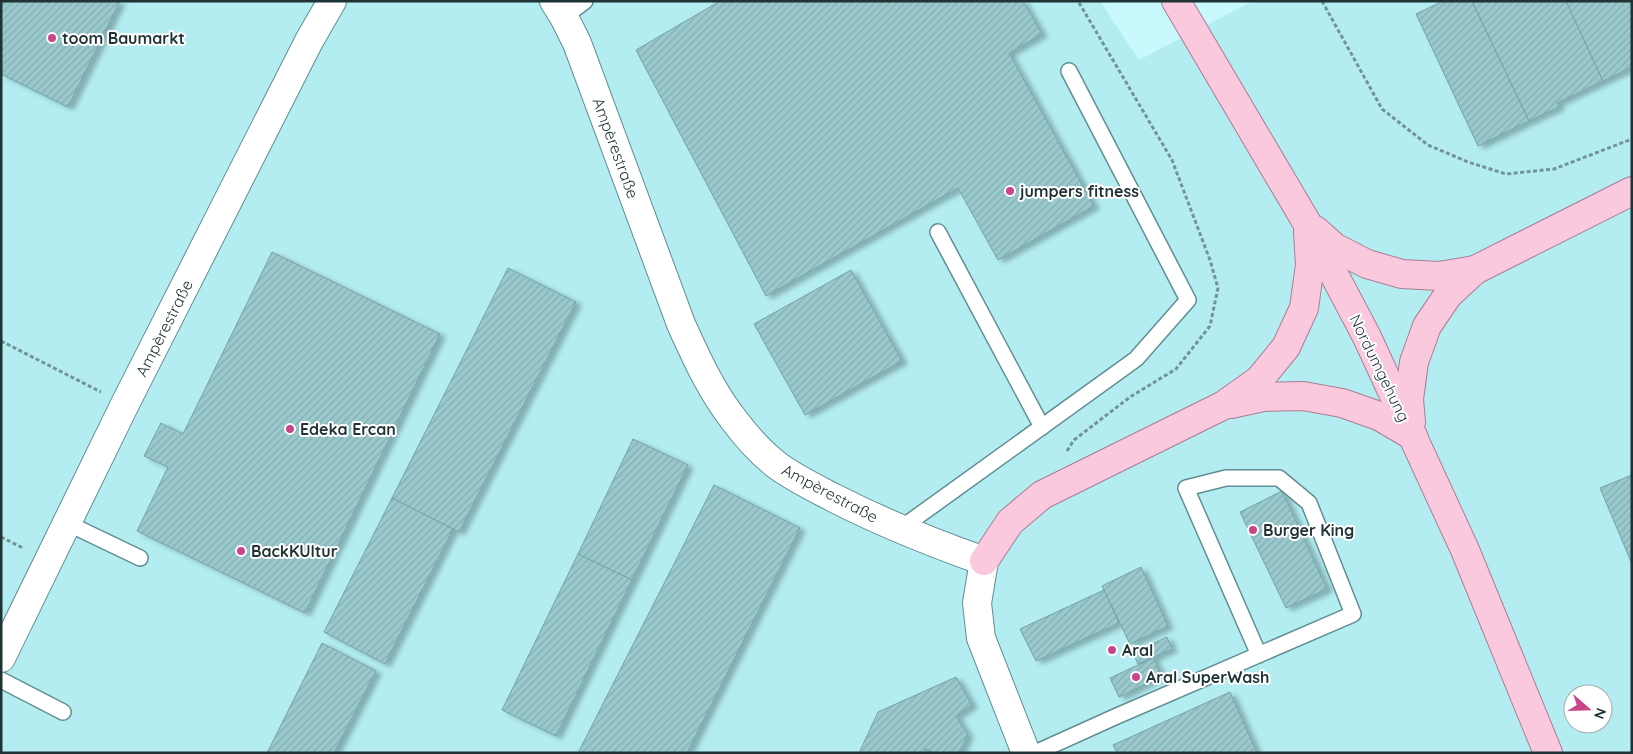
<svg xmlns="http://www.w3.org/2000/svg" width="1633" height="754" font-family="Quicksand,sans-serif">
  <defs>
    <pattern id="building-hatch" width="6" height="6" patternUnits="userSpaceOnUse" patternTransform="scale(1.25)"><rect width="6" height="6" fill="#9ac9cd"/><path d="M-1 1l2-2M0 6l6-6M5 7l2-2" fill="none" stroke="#84adb1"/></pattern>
    <filter id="shadow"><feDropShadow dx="5.5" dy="3" stdDeviation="2.5" flood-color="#0004"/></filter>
  </defs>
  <rect width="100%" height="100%" fill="#c9f9fd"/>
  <path fill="#b3edf2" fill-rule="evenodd" d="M1,1H1100L1139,60L1253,1H1632V753H1ZM1573,694H1603V724H1573Z"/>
  <g fill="url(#building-hatch)" stroke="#74a2a6" filter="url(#shadow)">
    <path d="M1,1H120L68,107L1,74Z"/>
    <path d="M720,1H1023L1042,34L1009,53L1094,206L998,260L958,188L766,296L636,50Z"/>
    <path d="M1443,1H1472L1529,121L1478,146L1416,14Z"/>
    <path d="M1472,1H1566L1603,81L1557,103L1559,107L1529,121Z"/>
    <path d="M1566,1H1632V67L1603,81Z"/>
    <path d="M272,252L440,334L305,613L137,531L168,467L144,456L161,423L183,434Z"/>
    <path d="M508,268L576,302L459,532L392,498Z"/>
    <path d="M851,270L902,361L805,415L754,324Z"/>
    <path d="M633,439L688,465L632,580L578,554Z"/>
    <path d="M1632,475V564L1600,488Z"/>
    <path d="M714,485L800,528L687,753H578Z"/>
    <path d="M1282,491L1327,589L1286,608L1240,512Z"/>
    <path d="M392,498L453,529L385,664L324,632Z"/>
    <path d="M578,554L632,580L556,736L502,710Z"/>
    <path d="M1141,567L1168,626L1130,644L1102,586Z"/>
    <path d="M1104,590L1119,623L1036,661L1020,629Z"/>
    <path d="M1167,637L1172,649L1138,664L1133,653Z"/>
    <path d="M322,643L376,671L334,753H267Z"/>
    <path d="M1153,658L1162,676L1119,697L1110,678Z"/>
    <path d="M956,677L972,705L956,716L968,735L959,753H934L926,749L924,753H859L878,712Z"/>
    <path d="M1230,692L1257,753H1117L1113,745Z"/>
  </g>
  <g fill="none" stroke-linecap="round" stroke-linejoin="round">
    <g stroke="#618e92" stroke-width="18">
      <g id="lane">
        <path d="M564,17L585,1"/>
        <path d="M938,232L1042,427"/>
        <path d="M67,523L140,558"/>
        <path d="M900,529L1136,359L1188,300L1069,71"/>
        <path d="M1,680L63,712"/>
        <path d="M1035,753L1117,716L1353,614L1309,503L1279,478H1226L1186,488L1259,655"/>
      </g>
    </g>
    <g stroke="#618e92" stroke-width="30">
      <g id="street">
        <path d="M554,1L564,17L577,43L681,324C696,357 711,391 734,420C746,436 762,454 778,466C796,479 815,488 834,498C883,523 933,543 984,561L977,603L981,638L1026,753"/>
        <path d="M1,658L125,404L309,41L332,1"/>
      </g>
    </g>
    <g stroke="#ab7d94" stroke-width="30">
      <g id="primary">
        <path d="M1176,1L1307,223L1367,337L1465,550L1548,753"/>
        <path d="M1315,230L1334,247L1367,264L1402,274L1439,276L1475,270"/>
        <path d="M1231,404L1263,397L1303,396L1342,403L1379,416L1413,436"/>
        <path d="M1411,422L1409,399L1414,362L1427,326L1448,295L1475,270L1632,191"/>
        <path d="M984,561L1010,522L1042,495L1224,405L1259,380L1286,347L1304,308L1310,265L1308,232"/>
      </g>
    </g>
    <g stroke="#739497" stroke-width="3" stroke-dasharray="4 2.5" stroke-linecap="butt">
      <path d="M1322,1L1382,109L1428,145L1468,162L1506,174L1554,169L1632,139"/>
      <path d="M1,341L101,392"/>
      <path d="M1067,451L1074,440L1130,397L1176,369L1210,326L1218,288L1210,260L1172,160L1078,1"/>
      <path d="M1,537L23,548"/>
    </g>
    <use href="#lane" stroke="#fff" stroke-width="15"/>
    <use href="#street" stroke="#fff" stroke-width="28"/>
    <use href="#primary" stroke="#fac9de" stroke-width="28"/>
  </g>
  <g fill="#c94589" stroke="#fff" stroke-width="2">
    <circle cx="52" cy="38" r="5"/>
    <circle cx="1010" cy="191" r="5"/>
    <circle cx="290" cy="429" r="5"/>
    <circle cx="1253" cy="530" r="5"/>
    <circle cx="241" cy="551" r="5"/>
    <circle cx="1112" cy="650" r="5"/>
    <circle cx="1136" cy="677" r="5"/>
  </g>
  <g text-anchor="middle" stroke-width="4" stroke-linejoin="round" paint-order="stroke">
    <g font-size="16" font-weight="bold" fill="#1f3234" stroke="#fff" text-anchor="start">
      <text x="62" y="44">toom Baumarkt</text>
      <text x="1020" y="197">jumpers fitness</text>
      <text x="300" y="435">Edeka Ercan</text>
      <text x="1263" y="536">Burger King</text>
      <text x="251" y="557">BackKUltur</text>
      <text x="1122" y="656">Aral</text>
      <text x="1146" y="683">Aral SuperWash</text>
    </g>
    <g font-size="16" fill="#1f3234" stroke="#fff">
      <text transform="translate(616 148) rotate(70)" y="6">Ampèrestraße</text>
      <text transform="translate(164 328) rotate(-63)" y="6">Ampèrestraße</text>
      <text transform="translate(1380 368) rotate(64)" y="6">Nordumgehung</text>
      <text transform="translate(830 493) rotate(28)" y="6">Ampèrestraße</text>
    </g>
  </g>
  <rect width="1633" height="754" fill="none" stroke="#1f3234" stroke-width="5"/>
  <g transform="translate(1588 709) rotate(110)"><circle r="24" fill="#ffffff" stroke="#a5adae"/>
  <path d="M0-4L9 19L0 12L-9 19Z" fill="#c94589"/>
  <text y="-8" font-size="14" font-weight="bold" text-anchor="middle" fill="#1f3234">N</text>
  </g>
</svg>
